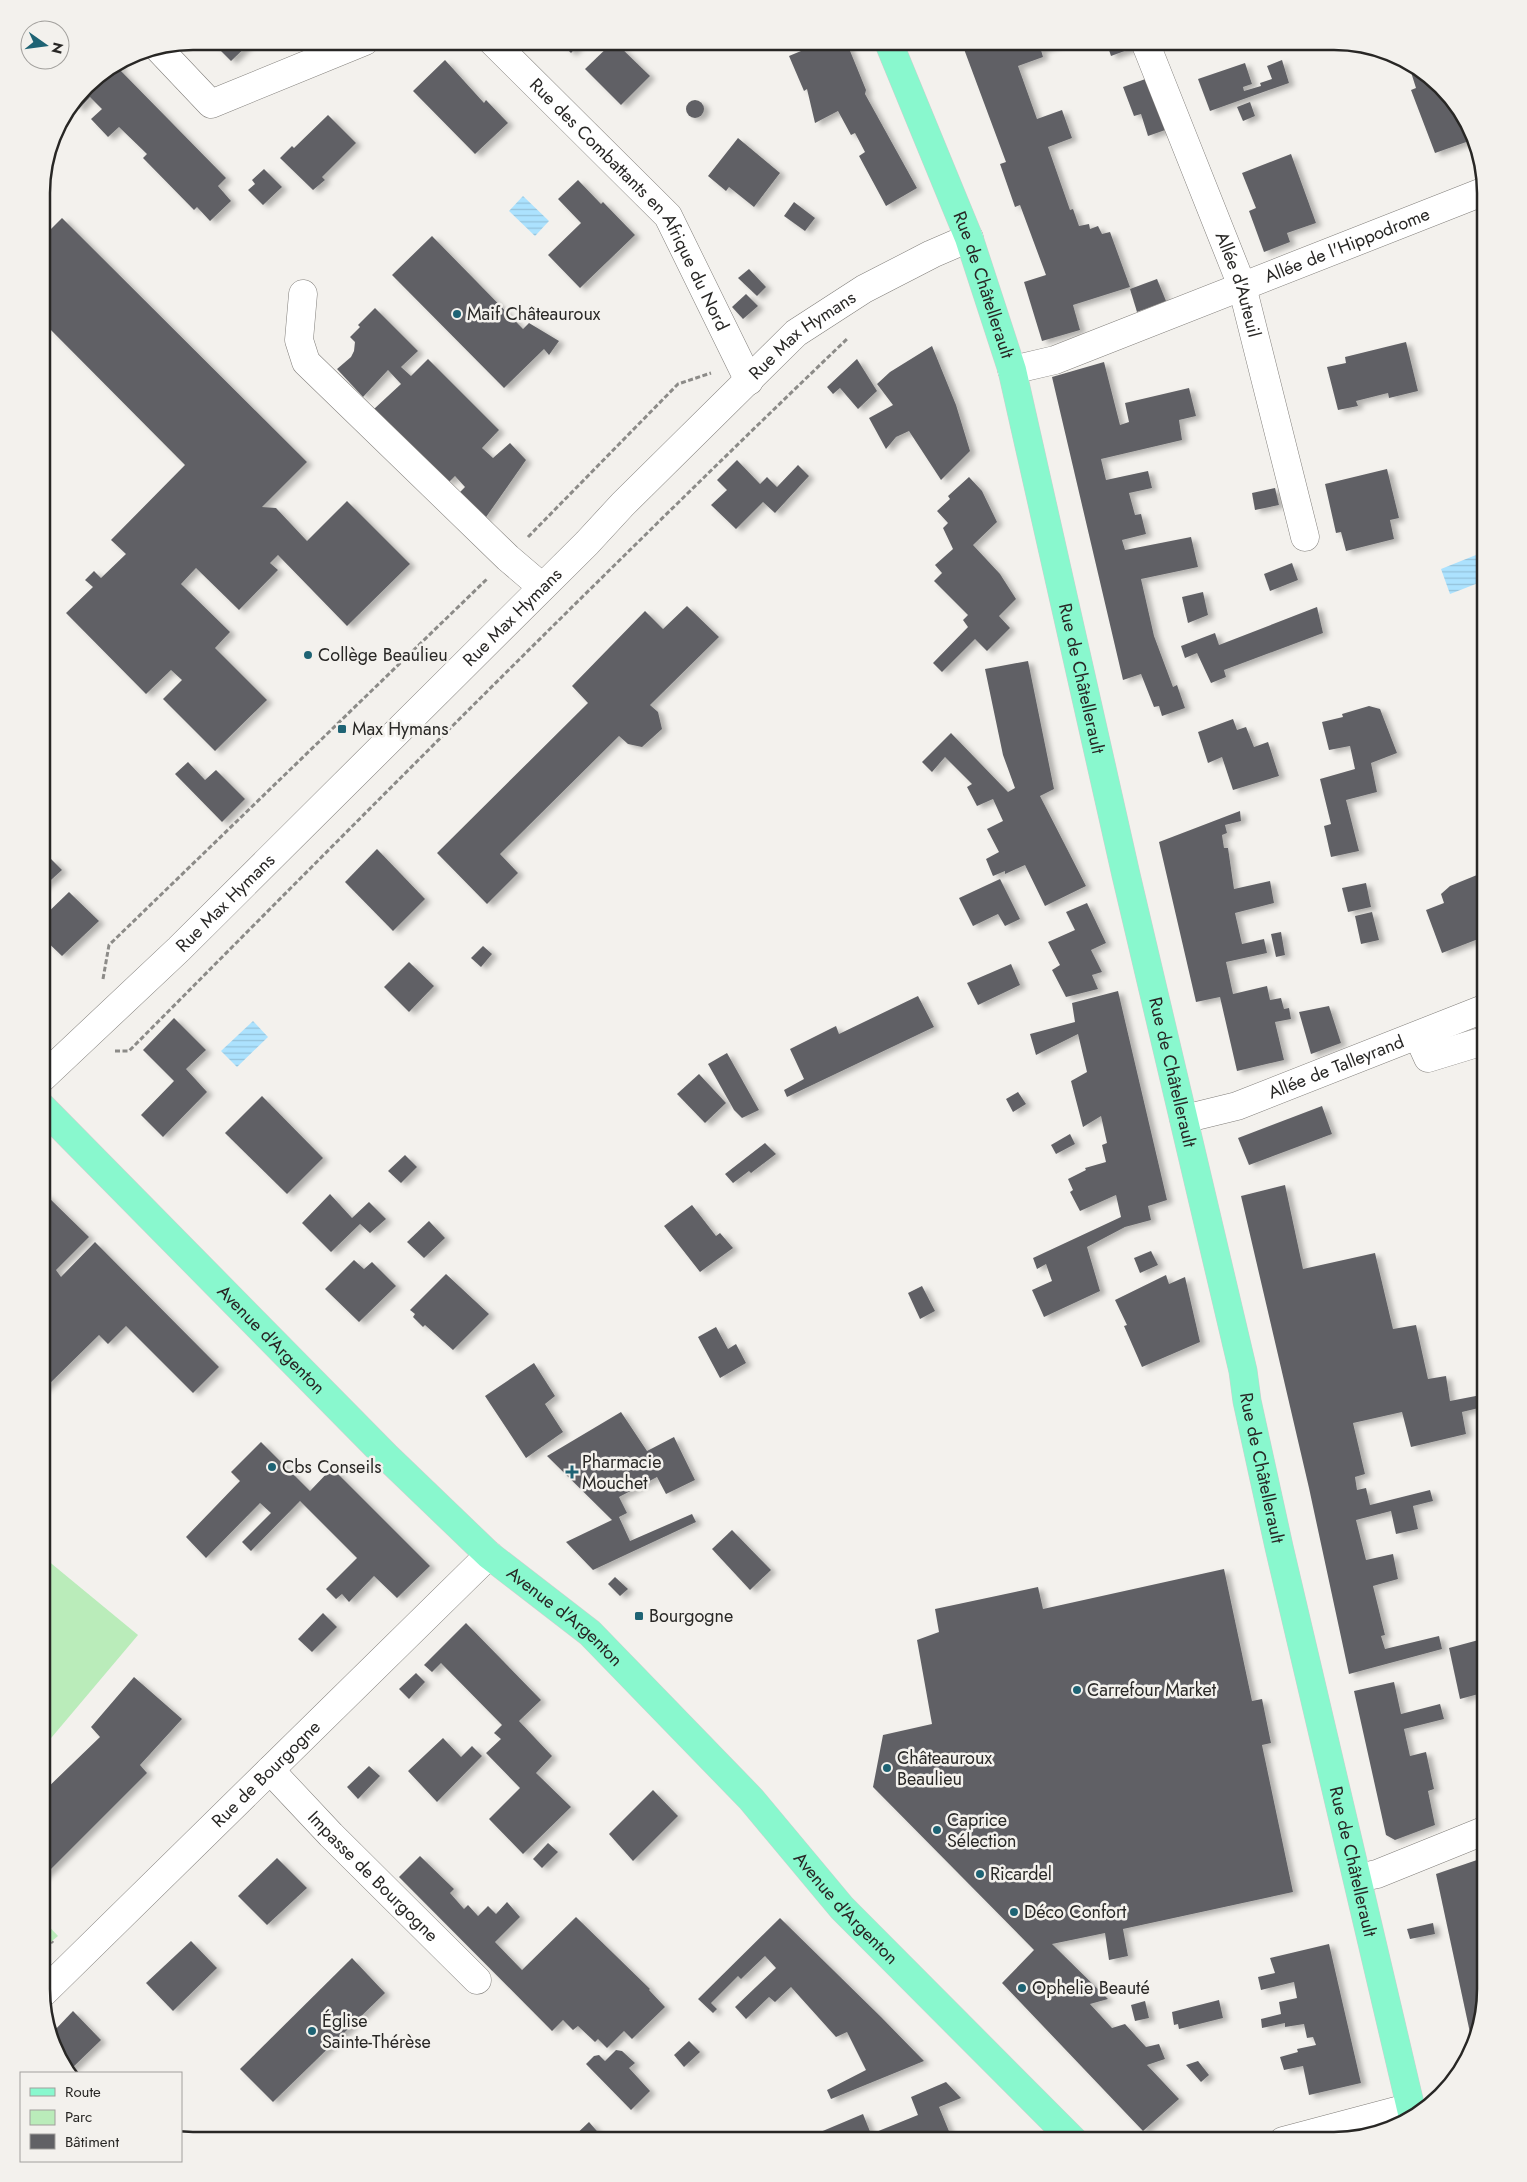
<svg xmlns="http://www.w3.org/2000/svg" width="1527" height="2182" font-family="Jost,sans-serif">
  <defs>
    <pattern id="water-rules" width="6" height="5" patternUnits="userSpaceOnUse" patternTransform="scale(1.25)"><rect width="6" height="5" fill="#ace2fe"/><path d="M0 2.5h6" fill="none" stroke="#94c2da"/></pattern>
    <filter id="shadow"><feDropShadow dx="5.5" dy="3" stdDeviation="2.5" flood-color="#0004"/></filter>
  </defs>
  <rect width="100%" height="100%" fill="#f3f1ed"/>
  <g fill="#baecba">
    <path d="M41,1555L138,1635L41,1750Z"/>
    <path d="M41,1918L58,1936L41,1950Z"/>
  </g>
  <g fill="url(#water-rules)">
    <path d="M523,196L549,221L535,236L509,211Z"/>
    <path d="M1486,551V580L1450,594L1441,569Z"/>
    <path d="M253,1021L268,1037L237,1067L221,1051Z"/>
  </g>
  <g fill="#616165" filter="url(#shadow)">
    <path d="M211,41H252L231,61Z"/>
    <path d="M559,41H582L571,53Z"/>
    <path d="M614,41L650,76L621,105L585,69Z"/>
    <path d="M825,41H846L866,90L865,94L917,188L886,206L859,156L865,152L855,133L851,135L838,111L815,123L807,89L804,91L789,56Z"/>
    <path d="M961,41H1011L1014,51L1031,45L1030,41H1065L1041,50L1043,57L1018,66L1037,119L1062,110L1072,138L1048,147L1070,210L1073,209L1079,226L1089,224L1090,229L1098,226L1102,234L1110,232L1130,287L1073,305L1080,330L1042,341L1024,282L1046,275L1020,205L1015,207L1000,164L1006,162Z"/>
    <path d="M1106,41L1136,42L1138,46L1111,56Z"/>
    <path d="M445,60L484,103L486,100L508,123L475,154L413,91Z"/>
    <path d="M1282,60L1289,83L1210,111L1198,79L1245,63L1252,84L1243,87L1244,91L1261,86L1260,83L1272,79L1267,66Z"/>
    <path d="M120,63L122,65L119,69L226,178L218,186L231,201L210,221L197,207L194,210L143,158L147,154L119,127L108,137L91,119L102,109L90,97L79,109L74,104L86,85Z"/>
    <path d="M1416,67L1465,117L1472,140L1435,153L1411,90L1416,88L1410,69Z"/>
    <path d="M1151,77L1171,128L1148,136L1141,114L1134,116L1123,87Z"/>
    <circle cx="695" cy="109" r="9"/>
    <path d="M1250,102L1255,116L1243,121L1237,107Z"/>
    <path d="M328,115L356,143L322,177L325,180L313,190L280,158L292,146L294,148Z"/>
    <path d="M738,138L780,173L754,207L729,187L726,191L708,176Z"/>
    <path d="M1291,154L1316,223L1287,233L1290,242L1264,252L1249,211L1256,208L1242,173Z"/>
    <path d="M264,169L282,187L263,205L248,190L255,184L252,180Z"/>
    <path d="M578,180L601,204L603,202L635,235L580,288L548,255L581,223L558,199Z"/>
    <path d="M794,202L815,218L805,231L784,216Z"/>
    <path d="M62,218L307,462L262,507L276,508L307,541L347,501L410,564L347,626L278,555L270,563L278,570L239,610L196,568L181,584L230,632L215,648L267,700L215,751L163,699L182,680L171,670L146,694L66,613L93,587L85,580L94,571L101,578L126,554L111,540L185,465L42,321V238Z"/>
    <path d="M432,236L523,329L529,323L559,341L549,355L544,349L504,388L392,275Z"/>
    <path d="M749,269L766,287L757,296L738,278Z"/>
    <path d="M1157,279L1166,301L1137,312L1130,289Z"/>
    <path d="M746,294L758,306L743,319L732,307Z"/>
    <path d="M375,308L418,351L401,367L411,376L428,359L499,430L482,448L493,458L510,443L526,460L484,520L459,493L465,487L455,476L448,483L374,409L401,384L388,370L363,397L337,369L351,357L354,351L355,342L350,337L360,327L358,325Z"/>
    <path d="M1406,342L1418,391L1389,398L1388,393L1356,401L1358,406L1338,410L1327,367L1346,363L1345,357Z"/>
    <path d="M932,346L956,405L970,451L941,480L909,431L896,437L886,449L869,418L893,405L877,384L890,372Z"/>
    <path d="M857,359L877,391L858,409L840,388L833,394L827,387Z"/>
    <path d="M1104,362L1120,425L1129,422L1125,403L1189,388L1196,416L1179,420L1182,440L1101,459L1106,480L1148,471L1152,488L1129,493L1135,515L1141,514L1146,534L1122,540L1125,550L1191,537L1198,567L1141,579L1154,636L1173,687L1177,685L1185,708L1162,716L1159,706L1154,707L1141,674L1123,680L1052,377Z"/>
    <path d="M737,460L760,484L767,477L777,487L798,465L809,476L775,513L763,502L736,529L711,505L727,490L717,480Z"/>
    <path d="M1387,469L1399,518L1390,520L1394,539L1346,551L1341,532L1336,533L1325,484Z"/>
    <path d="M969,477L982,491L997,522L973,545L1000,574L1016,599L999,616L1010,628L987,651L975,639L942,672L933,663L968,627L963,620L968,615L934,581L942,573L935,565L953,549L943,528L948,523L937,511L950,499L948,496Z"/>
    <path d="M1275,488L1279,505L1255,510L1252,493Z"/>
    <path d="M1292,563L1298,580L1270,591L1264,574Z"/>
    <path d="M1203,592L1208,615L1188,623L1182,597Z"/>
    <path d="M687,606L719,637L650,705L658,712L662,729L642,747L628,744L619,736L500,854L518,873L487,904L437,853L588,703L572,686L645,611L663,629Z"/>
    <path d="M1317,607L1323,633L1224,670L1226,677L1211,683L1197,653L1185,658L1181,646L1215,633L1219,645Z"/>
    <path d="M1028,661L1054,789L1040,796L1086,886L1045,906L1025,865L1005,874V871L993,876L986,859L999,852L987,829L1003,821L993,799L977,806L967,787L972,784L945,757L932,772L922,762L951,733L1008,792L1015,788L1003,755L985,669Z"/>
    <path d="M1369,706L1380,709L1397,753L1371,763L1377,792L1346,800L1359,851L1331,857L1324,826L1331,824L1320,779L1355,769L1350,746L1329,750L1322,722L1343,717L1342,714Z"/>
    <path d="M1233,719L1237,730L1246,727L1254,747L1268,742L1279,776L1233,790L1222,757L1208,763L1198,732Z"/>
    <path d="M188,762L205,780L216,770L245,799L222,822L175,774Z"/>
    <path d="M1240,811L1241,821L1225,825L1227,833L1222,835L1224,848H1228L1234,889L1270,881L1274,903L1235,913L1242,944L1264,939L1267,953L1226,962L1233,994L1267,986L1270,1000L1281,998L1284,1009L1289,1008L1291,1019L1275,1022L1284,1060L1237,1071L1220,997L1196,1002L1159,842Z"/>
    <path d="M377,849L425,899L393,931L345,882Z"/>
    <path d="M51,859L62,870L41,889V869Z"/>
    <path d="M1477,875L1486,897V936L1442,953L1426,910L1444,903L1441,894L1450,886Z"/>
    <path d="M1000,879L1020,919L1005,926L998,914L973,926L959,898Z"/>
    <path d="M1366,883L1371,907L1348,912L1342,888Z"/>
    <path d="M69,892L99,921L62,956L41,936V919Z"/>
    <path d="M1087,903L1106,943L1091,950L1102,972L1092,975L1098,989L1066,997L1052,970L1060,965L1048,942L1075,930L1066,912Z"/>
    <path d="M1372,912L1379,940L1361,944L1355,916Z"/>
    <path d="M1281,932L1285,955L1276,957L1271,934Z"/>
    <path d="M483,946L492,954L481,967L471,958Z"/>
    <path d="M409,962L434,986L409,1012L384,987Z"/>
    <path d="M1011,964L1020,985L978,1005L967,983Z"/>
    <path d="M1118,991L1167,1200L1148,1206L1151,1220L1125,1227L1087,1247L1100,1291L1044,1317L1032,1290L1052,1281L1046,1264L1037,1269L1033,1258L1121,1217L1116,1195L1080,1211L1070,1192L1073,1190L1068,1179L1086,1170L1085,1168L1106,1162L1102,1145L1107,1143L1101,1116L1083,1127L1071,1081L1087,1072L1078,1034L1036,1055L1030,1034L1075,1022L1072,1003Z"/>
    <path d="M918,996L934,1027L787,1097L784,1090L804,1079L790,1049L836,1026L839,1034Z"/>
    <path d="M1329,1006L1341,1043L1311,1054L1299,1012Z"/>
    <path d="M174,1018L206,1050L186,1069L207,1092L163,1137L141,1115L174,1081L143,1050Z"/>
    <path d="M727,1053L759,1110L742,1118L734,1110L708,1064Z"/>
    <path d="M699,1074L726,1103L705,1123L677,1094Z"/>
    <path d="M1018,1092L1026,1104L1013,1112L1006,1099Z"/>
    <path d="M262,1096L323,1158L287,1194L225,1133Z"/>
    <path d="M1322,1106L1332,1134L1249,1165L1238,1138Z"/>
    <path d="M1070,1134L1075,1144L1056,1154L1051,1145Z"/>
    <path d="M765,1143L776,1154L751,1173L749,1171L733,1183L725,1174Z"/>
    <path d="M405,1155L417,1167L401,1183L388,1171Z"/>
    <path d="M1285,1185L1303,1269L1375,1253L1393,1329L1416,1325L1428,1379L1446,1376L1450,1401L1481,1395L1483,1407L1462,1412L1466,1434L1411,1447L1402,1412L1353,1423L1365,1474L1355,1477L1357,1490L1366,1488L1370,1505L1430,1490L1433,1501L1413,1506L1418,1529L1396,1534L1391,1511L1356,1520L1366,1560L1393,1554L1398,1579L1373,1586L1385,1635L1381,1636L1385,1649L1439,1636L1442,1649L1349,1674L1309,1488L1241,1196Z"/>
    <path d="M45,1194L89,1237L56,1270L61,1277L95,1242L219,1367L193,1393L126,1326L108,1344L99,1335L41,1392V1297L45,1293L41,1289V1198Z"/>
    <path d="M330,1194L352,1218L369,1202L386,1219L370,1233L360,1224L331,1252L302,1223Z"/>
    <path d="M692,1205L716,1236L720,1233L733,1248L700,1272L664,1226Z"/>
    <path d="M429,1221L445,1238L424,1258L407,1242Z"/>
    <path d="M1151,1251L1158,1265L1140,1273L1134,1258Z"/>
    <path d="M354,1260L364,1269L372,1262L396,1286L359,1322L325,1289Z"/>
    <path d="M446,1274L489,1314L453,1350L425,1325L423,1327L413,1317L415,1314L410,1310Z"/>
    <path d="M1166,1275L1169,1284L1185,1277L1200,1342L1142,1367L1124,1326L1127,1325L1115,1300Z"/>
    <path d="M922,1286L935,1311L920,1319L908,1293Z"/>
    <path d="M716,1327L728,1349L736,1344L746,1363L720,1378L698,1337Z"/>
    <path d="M534,1363L555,1396L545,1404L563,1432L526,1458L485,1396Z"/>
    <path d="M621,1412L647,1451L674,1437L695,1480L666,1494L657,1477L619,1497L627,1513L619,1517L630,1541L692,1514L696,1522L593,1570L566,1542L612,1520L547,1456Z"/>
    <path d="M261,1442L310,1491L332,1468L430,1566L397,1598L374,1576L349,1602L342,1594L336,1599L326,1589L357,1558L300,1501L251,1551L242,1542L271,1513L260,1503L206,1558L186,1537L240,1481L231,1472Z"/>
    <path d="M732,1530L771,1570L750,1590L712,1549Z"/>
    <path d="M1224,1569L1252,1701L1262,1699L1271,1743L1262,1745L1293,1892L1123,1929L1128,1956L1109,1960L1105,1933L1052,1944L1108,1999L1090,2004L1112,2028L1125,2024L1146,2047L1159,2044L1165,2059L1147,2065L1179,2099L1143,2131L1002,1983L1034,1950L873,1787L883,1735L932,1724L917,1640L939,1632L935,1609L1038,1587L1043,1609Z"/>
    <path d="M615,1577L628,1589L620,1596L608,1584Z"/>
    <path d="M323,1613L337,1627L312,1652L298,1639Z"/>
    <path d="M466,1623L541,1700L519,1721L552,1756L536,1773L571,1807L523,1854L489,1819L520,1788L486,1753L501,1739L494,1733L502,1725L441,1663L432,1672L424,1665Z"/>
    <path d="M1486,1638V1692L1460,1699L1449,1648Z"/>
    <path d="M416,1673L425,1682L409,1699L399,1689Z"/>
    <path d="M134,1677L182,1719L140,1765L147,1773L41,1879V1794L100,1737L91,1727Z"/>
    <path d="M1394,1682L1401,1714L1440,1704L1444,1719L1404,1729L1410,1756L1426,1752L1434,1789L1428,1791L1435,1825L1395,1840L1386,1835L1354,1691Z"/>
    <path d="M443,1738L461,1757L472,1746L482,1756L437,1802L408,1771Z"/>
    <path d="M369,1766L380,1776L358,1799L347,1787Z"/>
    <path d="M653,1790L678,1816L633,1861L609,1834Z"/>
    <path d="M548,1843L558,1852L542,1868L533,1859Z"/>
    <path d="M420,1856L454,1889L450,1893L464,1909L468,1905L478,1916L488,1906L496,1914L507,1902L520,1917L495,1942L522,1970L576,1917L650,1989L649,1990L665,2007L632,2039L624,2031L607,2048L598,2039L595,2042L578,2026L573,2030L563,2020L552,2031L399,1877Z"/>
    <path d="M277,1858L307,1888L267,1925L238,1896Z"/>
    <path d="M1477,1860L1486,1898V1990L1472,2042L1436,1874Z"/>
    <path d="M780,1918L881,2017L924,2061L831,2099L827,2090L866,2070L847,2032L836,2037L791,1987L775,2002L769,1997L746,2019L735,2007L776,1968L765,1956L741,1979L738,1976L711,2003L717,2009L713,2013L698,1999Z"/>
    <path d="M1433,1923L1435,1934L1410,1939L1407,1929Z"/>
    <path d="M191,1941L217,1968L173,2011L146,1983Z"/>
    <path d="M1329,1944L1361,2083L1309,2095L1303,2066L1284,2070L1280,2057L1298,2052L1297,2049L1316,2045L1313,2037L1307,2038L1304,2024L1285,2027V2023L1262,2028L1261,2019L1281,2014L1279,2002L1297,1998L1294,1982L1261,1990L1258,1977L1275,1973L1270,1958Z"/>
    <path d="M352,1958L385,1993L273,2102L240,2069Z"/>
    <path d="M1219,2000L1223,2018L1179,2029L1178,2024L1174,2025L1172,2012Z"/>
    <path d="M1145,2001L1149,2018L1135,2021L1131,2005Z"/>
    <path d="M73,2011L101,2040L68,2072L62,2065L53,2032Z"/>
    <path d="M689,2041L700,2052L684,2067L674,2055Z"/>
    <path d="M616,2050L622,2051L635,2063L629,2068L650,2091L631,2110L586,2064L594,2056L599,2055L605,2061Z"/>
    <path d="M1198,2061L1209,2075L1201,2082L1186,2065Z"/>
    <path d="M946,2082L961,2098L939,2107L953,2141H799L863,2114L871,2134L918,2115L911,2097Z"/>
    <path d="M589,2122L603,2138L597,2141H559L567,2137L570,2140Z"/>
    <path d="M741,2135L743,2141H727Z"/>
  </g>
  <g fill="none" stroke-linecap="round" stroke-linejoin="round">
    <g stroke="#807e7a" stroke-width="29">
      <g id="minor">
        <path id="s1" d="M492,41L668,216L749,381"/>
        <path id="s2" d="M1145,42L1242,286L1305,537"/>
        <path d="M158,48L211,104L365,41"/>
        <path d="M303,294L299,340L306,362L508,558L542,587"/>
        <path id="s3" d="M1012,370L1055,360L1485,191"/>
        <path d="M1418,1036L1428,1058L1477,1043L1486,1042"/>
        <path id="s4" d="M41,1079L179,949L587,543L623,504L796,333L864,289L932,254L969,238"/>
        <path id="s5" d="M1184,1119L1237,1106L1486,1008"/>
        <path id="s6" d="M270,1770L331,1835L477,1980"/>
        <path d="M1358,1878L1377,1874L1486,1830"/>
        <path id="s7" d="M42,1994L489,1555"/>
        <path d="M1283,2141L1411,2107"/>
      </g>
    </g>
    <g stroke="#d0cfcf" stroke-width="29">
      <g id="major">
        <path id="s8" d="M888,41L969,238L1012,370L1126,875L1243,1371L1247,1401L1279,1547L1413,2117"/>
        <path id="s9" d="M41,1106L386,1456L489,1555L590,1633L751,1799L842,1908L1074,2141"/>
      </g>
    </g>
    <g stroke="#8c8b88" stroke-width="3" stroke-dasharray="5 2.5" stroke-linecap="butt">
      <path d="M528,537L678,384L711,373"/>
      <path d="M103,979L109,945L487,579"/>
      <path d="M115,1051H129C367,811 604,572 848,338"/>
      <path d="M41,1931L53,1943"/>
    </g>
    <use href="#minor" stroke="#fff" stroke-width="28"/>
    <use href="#major" stroke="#89f8ce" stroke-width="28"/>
  </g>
  <g fill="#1e6374" stroke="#f3f1ed" stroke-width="2">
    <circle cx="457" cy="314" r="5"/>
    <circle cx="308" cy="655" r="5"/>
    <rect x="337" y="724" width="10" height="10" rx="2.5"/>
    <circle cx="272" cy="1467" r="5"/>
    <path d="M569.5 1464.5h5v5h5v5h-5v5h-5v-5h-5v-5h5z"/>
    <rect x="634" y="1611" width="10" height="10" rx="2.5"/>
    <circle cx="1077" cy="1690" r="5"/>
    <circle cx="887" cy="1768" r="5"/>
    <circle cx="937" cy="1830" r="5"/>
    <circle cx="980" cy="1874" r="5"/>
    <circle cx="1014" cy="1912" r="5"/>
    <circle cx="1022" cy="1988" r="5"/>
    <circle cx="312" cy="2031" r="5"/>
  </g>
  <g text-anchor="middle" stroke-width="5" stroke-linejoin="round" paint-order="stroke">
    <g font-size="18" fill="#282725" stroke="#f3f1ed">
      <text dy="6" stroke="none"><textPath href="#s1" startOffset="216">Rue des Combattants en Afrique du Nord</textPath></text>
      <text dy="6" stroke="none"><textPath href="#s3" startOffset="358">Allée de l'Hippodrome</textPath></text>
      <text dy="6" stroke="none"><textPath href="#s2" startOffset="260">Allée d'Auteuil</textPath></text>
      <text dy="6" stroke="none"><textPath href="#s8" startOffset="262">Rue de Châtellerault</textPath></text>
      <text dy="6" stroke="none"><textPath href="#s4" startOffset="1065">Rue Max Hymans</textPath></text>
      <text dy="6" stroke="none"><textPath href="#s4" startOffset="660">Rue Max Hymans</textPath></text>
      <text dy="6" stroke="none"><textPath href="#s8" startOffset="668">Rue de Châtellerault</textPath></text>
      <text dy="6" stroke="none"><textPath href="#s4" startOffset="255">Rue Max Hymans</textPath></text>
      <text dy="6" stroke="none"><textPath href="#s5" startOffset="161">Allée de Talleyrand</textPath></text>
      <text dy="6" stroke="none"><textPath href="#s8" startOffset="1072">Rue de Châtellerault</textPath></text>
      <text dy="6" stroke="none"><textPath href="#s9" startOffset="328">Avenue d'Argenton</textPath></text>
      <text dy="6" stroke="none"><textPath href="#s8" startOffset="1478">Rue de Châtellerault</textPath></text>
      <text dy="6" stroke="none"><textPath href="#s9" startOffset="732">Avenue d'Argenton</textPath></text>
      <text dy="6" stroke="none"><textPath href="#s7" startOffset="314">Rue de Bourgogne</textPath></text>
      <text dy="6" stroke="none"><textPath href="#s8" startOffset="1882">Rue de Châtellerault</textPath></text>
      <text dy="6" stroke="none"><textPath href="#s6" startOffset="148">Impasse de Bourgogne</textPath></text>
      <text dy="6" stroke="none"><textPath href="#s9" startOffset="1138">Avenue d'Argenton</textPath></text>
    </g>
    <g font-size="18" fill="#282725" stroke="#f3f1ed" text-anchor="start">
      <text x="467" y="320">Maif Châteauroux</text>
      <text x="318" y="661">Collège Beaulieu</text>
      <text x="352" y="735">Max Hymans</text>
      <text x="582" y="1468">Pharmacie<tspan x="582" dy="21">Mouchet</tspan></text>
      <text x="282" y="1473">Cbs Conseils</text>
      <text x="649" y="1622">Bourgogne</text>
      <text x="1087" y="1696">Carrefour Market</text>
      <text x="897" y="1764">Châteauroux<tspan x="897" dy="21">Beaulieu</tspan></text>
      <text x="947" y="1826">Caprice<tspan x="947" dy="21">Sélection</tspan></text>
      <text x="990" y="1880">Ricardel</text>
      <text x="1024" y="1918">Déco Confort</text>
      <text x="1032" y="1994">Ophelie Beauté</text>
      <text x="322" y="2027">Église<tspan x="322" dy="21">Sainte-Thérèse</tspan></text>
    </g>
  </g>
  <path d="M0 0H1527V2182H0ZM193 50H1334A143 143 0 0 1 1477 193V1989A143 143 0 0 1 1334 2132H193A143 143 0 0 1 50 1989V193A143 143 0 0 1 193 50Z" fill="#f3f1ed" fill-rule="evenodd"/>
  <path fill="none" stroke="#282725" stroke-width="2.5" d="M193 50H1334A143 143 0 0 1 1477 193V1989A143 143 0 0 1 1334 2132H193A143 143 0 0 1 50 1989V193A143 143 0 0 1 193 50Z"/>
  <rect x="20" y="2072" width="162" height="90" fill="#f3f1ed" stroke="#a2a09d"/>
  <rect x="30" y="2088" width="25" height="8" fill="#89f8ce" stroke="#a2a09d"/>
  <text x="65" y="2097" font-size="15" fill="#282725">Route</text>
  <rect x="30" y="2110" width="25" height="15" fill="#baecba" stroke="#a2a09d"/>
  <text x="65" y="2122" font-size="15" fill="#282725">Parc</text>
  <rect x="30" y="2134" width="25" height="15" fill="#616165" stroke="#a2a09d"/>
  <text x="65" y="2147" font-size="15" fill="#282725">Bâtiment</text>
  <g transform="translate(45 45) rotate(104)"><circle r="24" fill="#f3f1ed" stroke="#a2a09d"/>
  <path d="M0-4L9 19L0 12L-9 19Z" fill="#1e6374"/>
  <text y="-8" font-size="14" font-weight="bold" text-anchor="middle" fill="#282725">N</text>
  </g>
</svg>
